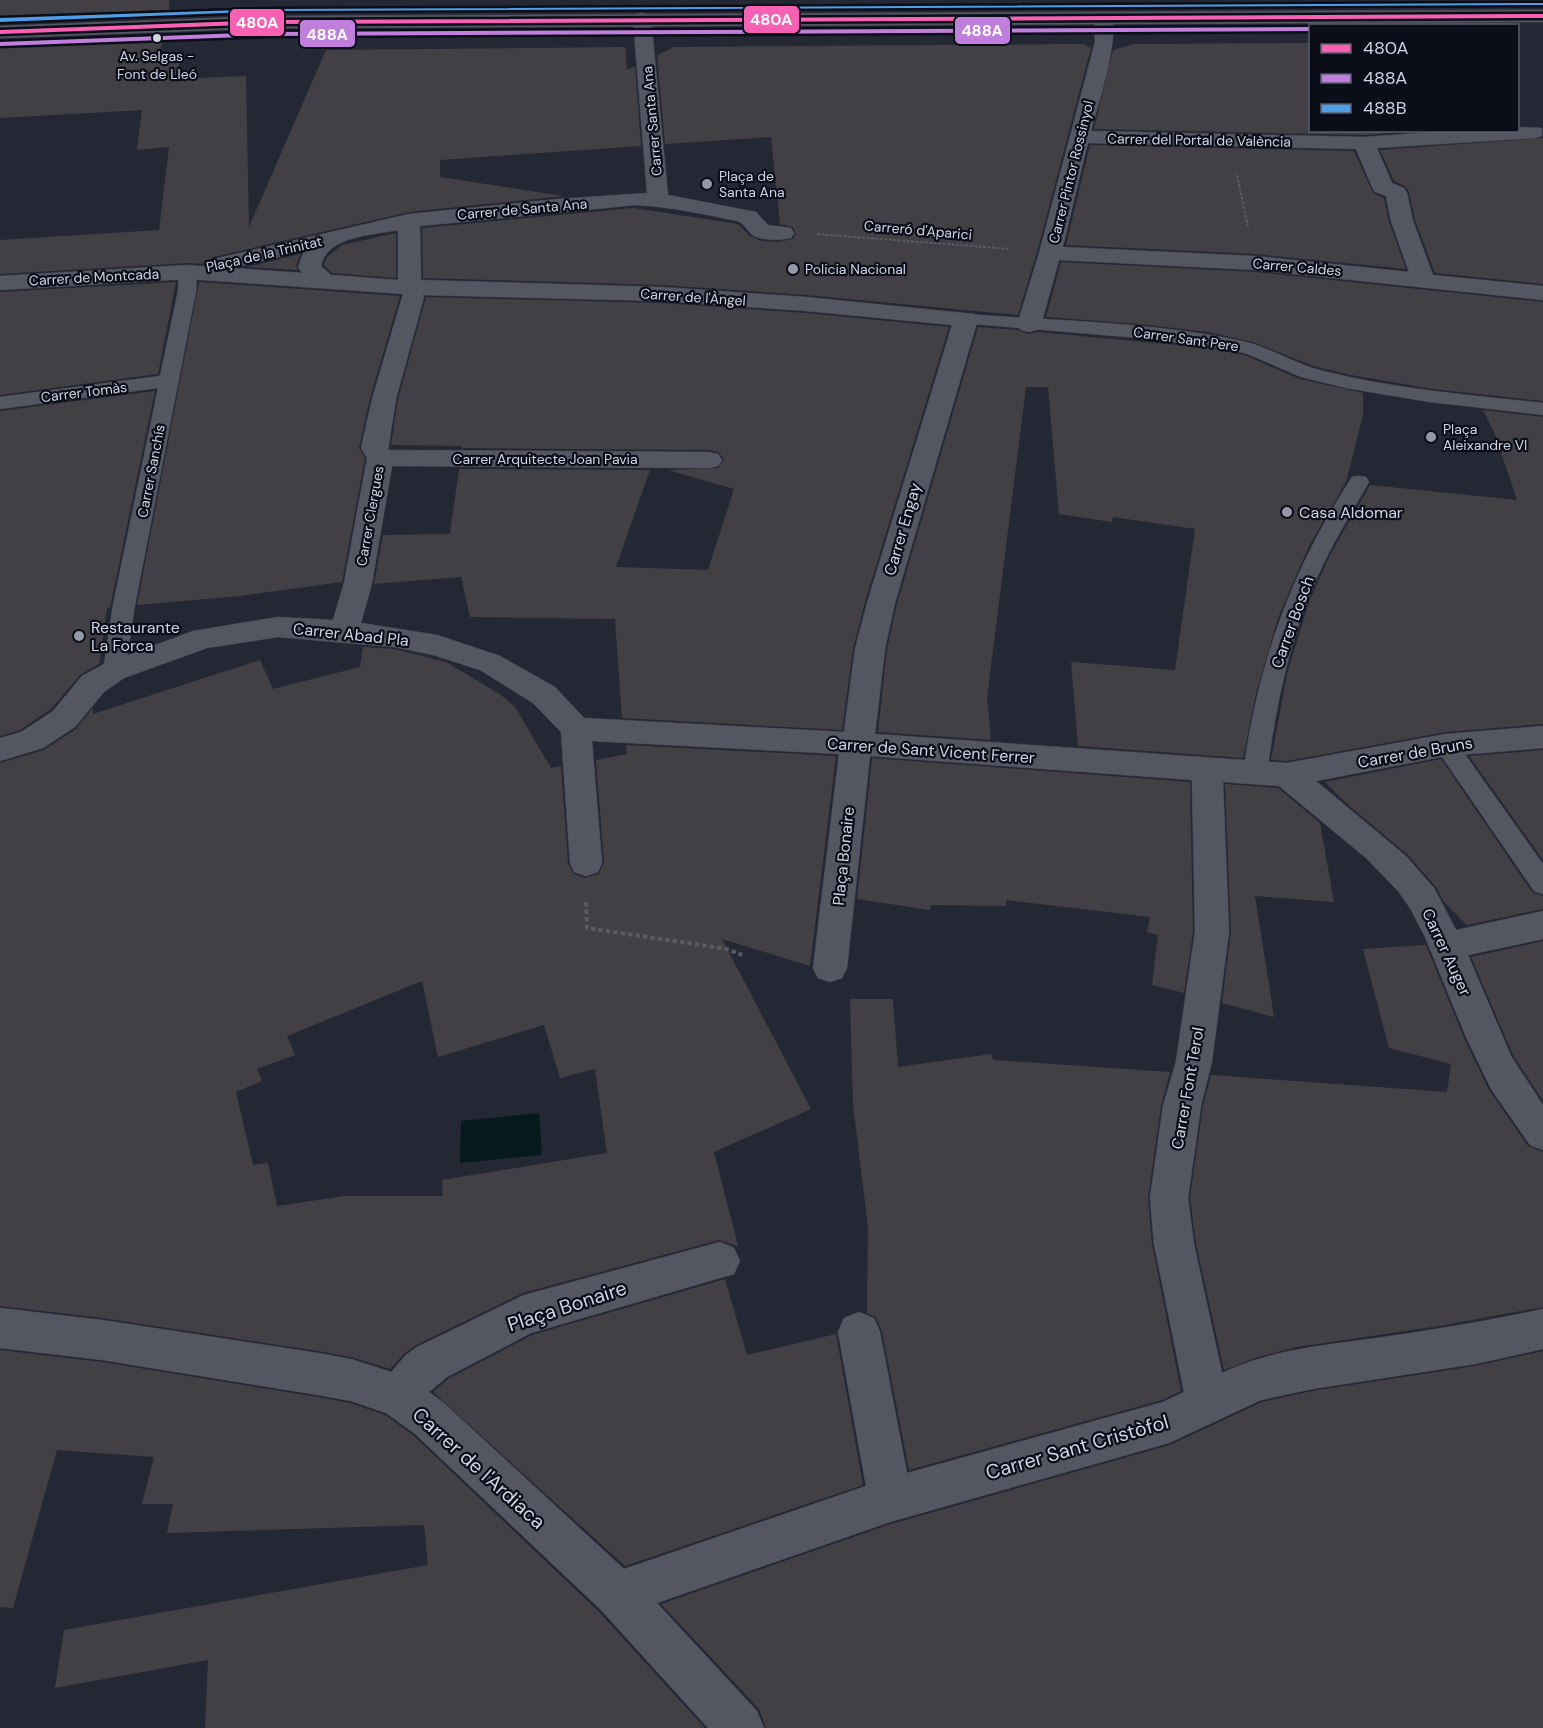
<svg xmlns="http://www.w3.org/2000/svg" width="1543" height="1728" font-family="'DM Sans',sans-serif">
  <rect width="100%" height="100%" fill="#242835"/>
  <path fill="#06191c" d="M539,1113L542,1155L460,1163L461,1121Z"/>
  <g fill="#434045" fill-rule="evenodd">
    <path d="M0,0H169V18L0,24Z"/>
    <path d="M166,34L157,57L182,56L174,79L246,76L249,227L326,50L625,47L627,70L635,66L641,146L440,160V177L563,196L409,212L213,257L209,264L188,263L0,274V240L159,230L169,147L137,150L142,110L0,118V40Z"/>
    <path d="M1311,43V130H1424L1364,135L1094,129L1113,50L1134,44Z"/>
    <path d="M1083,44L1091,48L1037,252L1018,315L806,295L661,285L423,278L422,228L633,208L738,224L750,236L762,241L778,242L793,239L796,234L793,227L780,224L771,137L665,144L657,55L674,47Z"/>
    <path d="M1543,138V284L1435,273L1415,220L1409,192L1405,186L1394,181L1380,150Z"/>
    <path d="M1090,145L1354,151L1373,193L1384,198L1389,222L1406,269L1255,254L1066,245Z"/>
    <path d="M396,233V278L332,273L324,265L327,257L342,245Z"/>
    <path d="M300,254L296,266L298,270L248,267Z"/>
    <path d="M1061,262L1255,272L1543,302V401L1433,389L1351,375L1313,366L1253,342L1208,332L1139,324L1046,317Z"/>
    <path d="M176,282L158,374L0,395V292Z"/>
    <path d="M199,282L400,296L370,398L359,448L365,458L342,582L240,596L137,605Z"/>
    <path d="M426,297L661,303L806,313L949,327L865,602L853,649L842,730L622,718L615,619L470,617L461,577L374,584L383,535L450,534L459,469L650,470L616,567L708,570L734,489L668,470L718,468L724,459L718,452L709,450L461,448L462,446L391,445L398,399Z"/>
    <path d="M978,327L1018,330L1028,334L1038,332L1208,348L1244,355L1300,379L1363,393V414L1346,482L1309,546L1278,618L1256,693L1243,758L1078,746L1071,662L1175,670L1195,529L1113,517L1112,522L1059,514L1048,387H1026L987,697L991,740L878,732L887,649L897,604Z"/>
    <path d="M155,391L110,608H107L99,664L80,675L51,709L20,730L0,736V411Z"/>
    <path d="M1483,410L1543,417V724L1446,732L1287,761L1271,760L1287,674L1309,602L1330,555L1370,485L1517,500L1494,432Z"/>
    <path d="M363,647L394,649L446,662L501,695L515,707L551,768L561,766L568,863L573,874L585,878L599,874L604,863L596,760L627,754L626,745L836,756L810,966L722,939L811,1109L714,1152L738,1246L719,1240L523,1293L416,1345L404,1354L390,1369L351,1357L318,1351L102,1318L0,1306V763L44,750L76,729L93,708V714L260,660L273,689L360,667ZM422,981L438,1057L544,1025L560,1078L595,1069L607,1153L442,1180L443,1196H345L277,1206L268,1163L253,1165L236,1092L262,1081L257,1069L295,1055L287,1036Z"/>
    <path d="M1543,750V860L1469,756Z"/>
    <path d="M872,758L1190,782L1193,932L1184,993L1152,985L1158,935L1147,932L1150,917L1006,900V906L931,905L930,910L857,899Z"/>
    <path d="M1441,759L1532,892L1543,896V909L1467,925L1444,902L1436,887L1408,855L1347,804L1325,782Z"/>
    <path d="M1225,784L1278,788L1320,823L1334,902L1255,896L1274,1017L1222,1003L1231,932Z"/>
    <path d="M1543,941V1101L1513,1055L1471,957Z"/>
    <path d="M1426,945L1464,1038L1489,1090L1528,1146L1543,1152V1307L1439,1326L1297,1347L1258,1357L1224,1370L1196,1244L1190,1198L1203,1106L1211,1075L1447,1092L1451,1064L1389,1048L1363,949Z"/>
    <path d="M850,999H893L898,1067L991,1054L993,1060L1170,1072L1161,1106L1148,1198L1152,1244L1181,1391L1162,1400L909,1470L882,1332L876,1317L867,1313L868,1226L853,1104Z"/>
    <path d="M725,1279L747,1355L836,1334L863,1485L625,1566L433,1392L448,1379L532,1335Z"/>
    <path d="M0,1350L102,1362L318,1397L350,1403L385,1415L413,1435L599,1612L705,1728H205L208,1660L55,1688L64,1630L428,1565L424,1525L167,1533L173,1504H142L154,1457L57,1450L13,1608L0,1607Z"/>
    <path d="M1543,1351V1728H766L759,1709L661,1604L891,1524L1170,1445L1262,1402L1312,1391L1475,1366Z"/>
  </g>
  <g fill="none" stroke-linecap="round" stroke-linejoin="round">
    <g stroke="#424450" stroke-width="1">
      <g id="lane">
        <path d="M188,267L194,268L197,272L196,291L135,605L125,671L122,677L114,679L106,677L103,671L113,605L158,388L0,409V397L160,376L178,291L179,272L182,268Z"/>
        <path d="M966,314C1058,321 1151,322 1242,341C1270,347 1294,364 1323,371C1395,389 1469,395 1543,403V415L1430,402L1346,388L1301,377L1245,353L1208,346L1139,338L960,323L957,319L960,315Z"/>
        <path d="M1359,476L1366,477L1369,482C1351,514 1331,545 1317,578C1289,640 1276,706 1267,773L1264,779L1255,782L1246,779L1243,773C1258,663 1291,571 1352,477Z"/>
        <path d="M1446,736L1454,739L1543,864V894L1534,891L1438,751L1434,745L1438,739Z"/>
      </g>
    </g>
    <g stroke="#424450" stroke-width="1">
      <g id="street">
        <path d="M1103,12L1110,14C1122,32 1097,108 1091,131L1364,137L1463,130H1518V127L1542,128V136L1535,138L1377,148L1392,183L1404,188L1407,193L1413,221L1433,275L1543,286V300L1255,270L1059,260L1041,325L1037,330L1029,332L1021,330L1017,325L1039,253L1095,42L1094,18L1096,14ZM1088,143L1356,149L1372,187L1375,192L1386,196L1391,221L1409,272L1255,256L1063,247Z"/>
        <path d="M642,13L649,15L651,19L668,195L756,212L768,225L791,228L794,233L791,238C781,240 764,241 754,236C747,232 745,223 737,221C704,214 670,207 636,205L420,226L421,280L661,287L806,297L974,314L978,319L895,603L885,649L875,734L1287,763L1446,734L1543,726V748L1446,756L1316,781L1406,856L1434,888L1456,930L1543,911V939L1468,955L1511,1056L1543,1105V1150L1530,1145L1491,1089L1466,1037L1425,937L1410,908L1398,891L1366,858L1279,786L1223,782L1229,932L1212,1061L1201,1106L1188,1198L1194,1244L1222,1373C1269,1350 1325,1345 1377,1338C1433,1330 1488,1321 1543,1309V1349L1475,1364L1312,1389L1261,1400L1169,1443L890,1522L657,1603L757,1711L764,1728H708L601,1610L414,1433L386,1413L351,1401L318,1395L102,1360L0,1348V1308L102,1320L318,1353L351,1359L391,1372L406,1355L417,1347L524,1295L720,1242L734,1248L740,1261L734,1274L531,1333L447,1377L429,1392L444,1403L624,1569L866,1486L838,1332L844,1318L859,1312L874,1318L880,1332L907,1473L1163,1402L1184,1392L1154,1244L1150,1198L1163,1106L1176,1061L1195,932L1192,780L870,756L847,968L842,978L830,982L818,978L813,968L839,754L592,741L602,863L598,872L586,876L574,872L570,863L561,732L533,703L480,670L433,655L394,647L278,637L207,648L124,678L104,692L75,727L43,748L0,761V738L21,732L53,711L82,676L104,664L193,631L278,617L333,620L344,583L367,458L361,448L372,399L403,294L188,279L0,290V276L188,265L213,267L211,264L214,259L409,214L559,199L647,193L633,19L635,15ZM398,230V280L331,275L321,266C326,236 374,235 398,230ZM304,251L298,267L302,273L233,268ZM422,295L661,301L806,311L952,325L867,603L855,649L844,732L584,718L555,687L500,656L437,635L361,623L372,583L392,466L709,468L718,466L722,460L718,454L709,452L388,450L396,399L424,297Z"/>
      </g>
    </g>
    <g stroke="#424450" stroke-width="1">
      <path id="secondary" d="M1543,10V22L272,28L0,38V26L272,16Z"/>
    </g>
    <g stroke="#595b64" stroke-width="2" stroke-dasharray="3 1.5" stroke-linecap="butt">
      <path d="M1237,175L1248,227"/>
      <path d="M817,234L1010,249"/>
    </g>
    <path stroke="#595b64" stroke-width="4" stroke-dasharray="4.5 3" stroke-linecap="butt" d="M586,902L587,928L727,949L742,955"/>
    <use href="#lane" fill="#545761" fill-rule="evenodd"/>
    <use href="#street" fill="#545761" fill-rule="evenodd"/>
    <use href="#secondary" fill="#545761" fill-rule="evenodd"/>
    <g stroke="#0b0e18" stroke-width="5">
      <path id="bus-1" d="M1543,14V18L272,24L0,34V30L272,20Z"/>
    </g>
    <g stroke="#0b0e18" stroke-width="5">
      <path id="bus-2" d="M1310,27V31L272,36L0,46V42L272,32Z"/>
    </g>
    <g stroke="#0b0e18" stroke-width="5">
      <path id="bus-3" d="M1543,3V5L272,11L0,22V18L272,9Z"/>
    </g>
    <use href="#bus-1" fill="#f860b3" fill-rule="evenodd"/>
    <use href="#bus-2" fill="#c07fdc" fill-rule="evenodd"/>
    <use href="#bus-3" fill="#4d9ee5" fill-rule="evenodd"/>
  </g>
  <circle fill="#d0d4e4" stroke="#0b0e18" stroke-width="2" cx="157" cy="38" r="5"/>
  <g fill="#9498a7" stroke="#0b0e18" stroke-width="2">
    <circle cx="707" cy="184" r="6"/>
    <circle cx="793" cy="269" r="6"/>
    <circle cx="1431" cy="437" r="6"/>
    <circle cx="1287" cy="512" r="6"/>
    <circle cx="79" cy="636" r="6"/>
  </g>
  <g text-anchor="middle" stroke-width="4.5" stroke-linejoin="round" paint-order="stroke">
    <g font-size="14" fill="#d0d4e4" stroke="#0b0e18">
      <text x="157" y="61">Av. Selgas -<tspan x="157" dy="18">Font de Lleó</tspan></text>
    </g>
    <g font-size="14" fill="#d0d4e4" stroke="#0b0e18">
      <text transform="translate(652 121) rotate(-95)" y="5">Carrer Santa Ana</text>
      <text transform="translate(1199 140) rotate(1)" y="5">Carrer del Portal de València</text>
      <text transform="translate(1071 172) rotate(-76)" y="5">Carrer Pintor Rossinyol</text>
      <text transform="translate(522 209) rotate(-5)" y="5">Carrer de Santa Ana</text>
      <text transform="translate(918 230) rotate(5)" y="5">Carreró d'Aparici</text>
      <text transform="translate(264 254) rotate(-13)" y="5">Plaça de la Trinitat</text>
      <text transform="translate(1297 267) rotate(5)" y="5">Carrer Caldes</text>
      <text transform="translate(94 277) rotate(-3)" y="5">Carrer de Montcada</text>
      <text transform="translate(693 297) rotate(4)" y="5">Carrer de l'Àngel</text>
      <text transform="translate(1186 339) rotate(8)" y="5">Carrer Sant Pere</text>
      <text transform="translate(84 392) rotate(-7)" y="5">Carrer Tomàs</text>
      <text x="545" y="464">Carrer Arquitecte Joan Pavia</text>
      <text transform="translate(151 471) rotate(-79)" y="5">Carrer Sanchís</text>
      <text transform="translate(370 516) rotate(-80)" y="5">Carrer Clergues</text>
    </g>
    <g font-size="14" fill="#d0d4e4" stroke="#0b0e18" text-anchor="start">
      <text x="719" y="181">Plaça de<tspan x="719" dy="16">Santa Ana</tspan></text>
      <text x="805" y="274">Policia Nacional</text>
      <text x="1443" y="434">Plaça<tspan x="1443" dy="16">Aleixandre VI</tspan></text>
    </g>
    <g font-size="16" fill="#d0d4e4" stroke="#0b0e18" text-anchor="start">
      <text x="1299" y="518">Casa Aldomar</text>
      <text x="91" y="633">Restaurante<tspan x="91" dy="18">La Forca</tspan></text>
    </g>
    <g font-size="16" fill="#d0d4e4" stroke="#0b0e18">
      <text transform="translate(902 529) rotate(-74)" y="6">Carrer Engay</text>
      <text transform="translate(1292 622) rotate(-70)" y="6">Carrer Bosch</text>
      <text transform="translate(351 634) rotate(6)" y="6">Carrer Abad Pla</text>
      <text transform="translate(931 750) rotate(4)" y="6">Carrer de Sant Vicent Ferrer</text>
      <text transform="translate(1415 752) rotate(-10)" y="6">Carrer de Bruns</text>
      <text transform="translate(843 856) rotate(-84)" y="6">Plaça Bonaire</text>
      <text transform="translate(1447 952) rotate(65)" y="6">Carrer Auger</text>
      <text transform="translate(1187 1088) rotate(-80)" y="6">Carrer Font Terol</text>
    </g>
    <g font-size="20" fill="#d0d4e4" stroke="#0b0e18">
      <text transform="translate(567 1306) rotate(-18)" y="7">Plaça Bonaire</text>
      <text transform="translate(1077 1447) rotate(-16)" y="7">Carrer Sant Cristòfol</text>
      <text transform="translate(479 1468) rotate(42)" y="7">Carrer de l'Ardiaca</text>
    </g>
  </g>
  <g stroke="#0b0e18" stroke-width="2">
    <rect x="743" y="5" width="57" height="29" rx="6" fill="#f860b3"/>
    <rect x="229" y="8" width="56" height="29" rx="6" fill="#f860b3"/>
    <rect x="954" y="16" width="57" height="29" rx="6" fill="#c07fdc"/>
    <rect x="299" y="19" width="57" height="29" rx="6" fill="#c07fdc"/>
  </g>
  <g font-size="16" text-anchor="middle" font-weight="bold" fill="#fff">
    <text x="771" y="25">480A</text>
    <text x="257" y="28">480A</text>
    <text x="982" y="36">488A</text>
    <text x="327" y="40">488A</text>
  </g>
  <rect x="1309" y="24" width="210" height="108" fill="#0b0e18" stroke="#5a5d6a" stroke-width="1.5"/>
  <rect x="1321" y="44" width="30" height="9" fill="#f860b3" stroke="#5a5d6a" stroke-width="1.5"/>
  <text x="1363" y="54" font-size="18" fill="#d0d4e4">480A</text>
  <rect x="1321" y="74" width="30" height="9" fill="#c07fdc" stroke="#5a5d6a" stroke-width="1.5"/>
  <text x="1363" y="84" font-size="18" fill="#d0d4e4">488A</text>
  <rect x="1321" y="104" width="30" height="9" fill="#4d9ee5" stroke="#5a5d6a" stroke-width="1.5"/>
  <text x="1363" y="114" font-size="18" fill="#d0d4e4">488B</text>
</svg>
